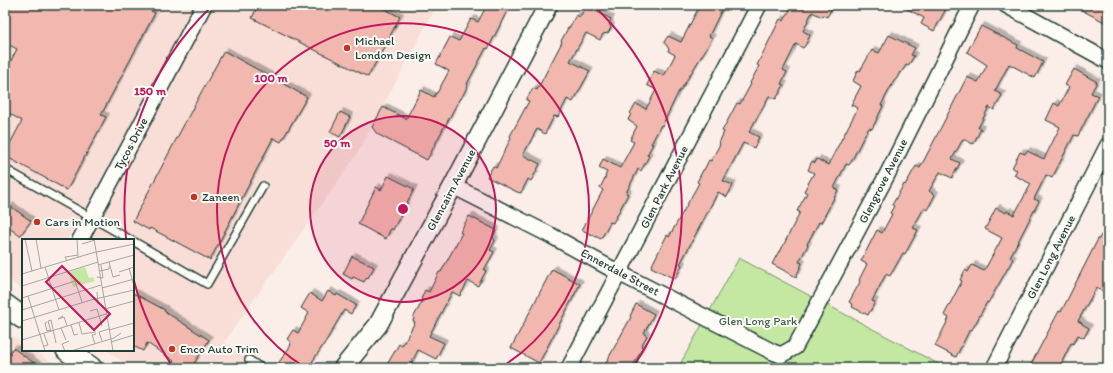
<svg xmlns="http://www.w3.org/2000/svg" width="1113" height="373" font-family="Itim,sans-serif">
  <defs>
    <filter id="shadow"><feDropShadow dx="3.5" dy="-3.5" stdDeviation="0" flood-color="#0004"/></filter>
  </defs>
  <rect width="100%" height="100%" fill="#fbeee8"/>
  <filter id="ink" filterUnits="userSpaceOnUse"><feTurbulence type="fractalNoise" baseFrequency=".025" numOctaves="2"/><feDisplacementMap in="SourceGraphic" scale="8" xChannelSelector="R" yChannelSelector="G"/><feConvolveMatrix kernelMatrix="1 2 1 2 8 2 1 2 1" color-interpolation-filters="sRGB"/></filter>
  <g filter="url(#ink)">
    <g fill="#f8ded7">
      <path d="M5,5H437L357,154L224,342L251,357L267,368H131L106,350H133V240H96L75,226L67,240H23V290L5,277Z"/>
      <path d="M5,332L23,343V350H33L61,368H5Z"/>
    </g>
    <path fill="#c4e8a2" stroke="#72926b" d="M739,258L946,368H678Z"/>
    <g fill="#f2b7ae" stroke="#1f3d34" filter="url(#shadow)">
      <path d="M5,5H154L151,11L155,13L101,115L106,117L67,190L5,156V153L22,121L5,111V72L17,49L5,43Z"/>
      <path d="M258,5H377L400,17L368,77L252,18Z"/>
      <path d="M487,5H510L488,49L486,48L467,84L468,85L461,99L460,98L445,126V125L427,160L377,134L372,127L383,107L406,119L421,90L434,97L436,93H437L449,71L436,64L450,37L459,41L471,19L478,22Z"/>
      <path d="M700,5H724L709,36L712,38L706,49L680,91H679L662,126L661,125L651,144H653L647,155L649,156L641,171L638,169L626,193L628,194L613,223L610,222L601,239L582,230L603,190L600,188L606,176H605L607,172L599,168L603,159L620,168L634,142L630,140L637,126L628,120L631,114L630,113L636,104L646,109L656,90L647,85L654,71L664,76L675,55L668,51L669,49L664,42L668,36L681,42Z"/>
      <path d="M792,5H828L832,8L827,17L823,15L822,17L812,12L803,31L810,35L805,46L803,48L796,44L783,70L787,72L781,84L784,85L776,99L769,96L749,132L759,137L754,148L743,143L723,181L733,185L727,197L718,192L680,264L682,265L675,279L651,267L667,235L669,237L699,183L697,182L703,170H704L709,160L711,161L720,144L719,143L724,132L722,131L737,103L740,104L751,84L750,83L759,66L757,65L780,19L784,21Z"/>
      <path d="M900,5H948L934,31L921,24L924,18Z"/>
      <path d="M1072,5H1108V24Z"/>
      <path d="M586,6L611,19L609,23L611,28L608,33L603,34L600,40L586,33L570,61L590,71L573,102L567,99L558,117L554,116L545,134L537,129L523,155L540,164L531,181L528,179L521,193L517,192L487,177L493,166L496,168L511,138L510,136L529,101L526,100L533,88L537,90L562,42L561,41L568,28H569L576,15L580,17Z"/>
      <path d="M981,26L1018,45L1017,48L1043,62L1035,78L1009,64L995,91L1002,95L994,110L989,107L978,128L981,129L973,144L963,139L952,159L960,163L952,178L940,172L929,191L935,195L927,210L924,208L913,228L918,230L905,254L903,253L890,276L886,274L872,301L875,302L868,315L852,307L853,305L849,302L860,282L859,280L867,264L861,261L877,230L882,233L892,214L890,213L894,206L892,205L904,184L905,185L916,166L920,168L967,77L978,82L987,65L967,52Z"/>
      <path d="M889,35L915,48L911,55L914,56L908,66L906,65L901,73L900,72L897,78L894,81L881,105L883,106L872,129L869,128L865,134L850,164L849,165L846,164L834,188L838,190L821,223L819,222L807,244L808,245L799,262L802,263L796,277L772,264L779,251L780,252L800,212L797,211L807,193L804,191L814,173L808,170L812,161L815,163L817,159L828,165L858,108L851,105L861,86L853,81L858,70L860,71L872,50L879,53Z"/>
      <path d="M224,51L307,97L281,142L273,138L210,260L150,228L149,230L133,221L197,100Z"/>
      <path d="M1074,69L1097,82L1091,93L1098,96L1078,136L1074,135L1052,178L1046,175L1034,199L1039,201L1010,257L1013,259L988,303L987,302L972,330L970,329L956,357L935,346L949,318L944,315L962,281L960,280L965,270L968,272L972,265L984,271L1002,238L985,229L996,208L1006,213L1007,211L1014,215L1031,184L1014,175L1017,170L1012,168L1020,152L1025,154L1027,151L1044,159L1060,127L1046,120L1054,103L1059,106L1069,87L1065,85Z"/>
      <path d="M340,112L350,117L340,137L330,132Z"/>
      <path d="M388,176L414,189L393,230L391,228L386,239L358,224L376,187L381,190Z"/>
      <path d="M10,206L31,221L20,236L5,225V213Z"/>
      <path d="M469,216L496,230L493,237L495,241L490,250L494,252L484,270L486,271L478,286L468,281L460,296L452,292L429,336L444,343L436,359L418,350L409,368H385L399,344L402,346L415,322L413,321L414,318H413L423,300L421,299L425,290L429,292L439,272H441L462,233L460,232Z"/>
      <path d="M1101,235L1108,239V254L1103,263L1108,265V294L1096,288L1078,321L1082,323V324L1089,328L1084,338L1078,335L1073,344L1071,343L1059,368H1029L1059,311L1061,312L1098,239H1099Z"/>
      <path d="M352,256L374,267L368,278L367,277L364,282L353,277L352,279L343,274Z"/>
      <path d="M552,269L580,284L539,363L511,348Z"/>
      <path d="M328,291L336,296L337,294L356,305L351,314L344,310L326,341L308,368H275L291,345L290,344L291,342L287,339L293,330L298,333L309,313L301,308L310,293L322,301Z"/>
      <path d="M133,293L165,310L164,311L209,340L191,368H170L174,361L147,343L143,351L133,346Z"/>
      <path d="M636,304L654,314L644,333V334L647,336L641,346L643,347L632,368H603L631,317L630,316Z"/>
      <path d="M13,348L41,368H5V359Z"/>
    </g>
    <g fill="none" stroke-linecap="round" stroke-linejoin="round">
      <g stroke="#1f3d34" stroke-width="10">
        <g id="service">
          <path d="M5,169L131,240"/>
          <path d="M133,241L207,284L263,186"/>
          <path d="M249,360L261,368"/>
        </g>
      </g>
      <g stroke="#1f3d34" stroke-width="18">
        <g id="minor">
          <path d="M1006,5L1108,61"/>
          <path d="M453,186L550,235L619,273L773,352L781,355L795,347L806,327L887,175L972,5"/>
          <path d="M80,240L204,5"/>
          <path d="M569,368L759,5"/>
          <path d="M994,368L1108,145"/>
        </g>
      </g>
      <g stroke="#1f3d34" stroke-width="21">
        <path id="tertiary" d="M343,368L378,325L453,186L548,5"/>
      </g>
      <g stroke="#1f3d34" stroke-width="24">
        <g id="secondary">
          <path d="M5,305L23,318"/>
          <path d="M67,350L91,368"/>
        </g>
      </g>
      <use href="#service" stroke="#fdfcf7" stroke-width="7"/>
      <use href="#minor" stroke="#fdfcf7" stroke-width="15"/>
      <use href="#tertiary" stroke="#fdfcf7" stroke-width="18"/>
      <use href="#secondary" stroke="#fdfcf7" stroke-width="21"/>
    </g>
  </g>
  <circle cx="403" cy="209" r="93" fill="#c2185b" fill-opacity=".12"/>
  <g fill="none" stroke="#c2185b" stroke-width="2">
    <circle cx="403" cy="209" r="93"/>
    <path d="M306 368A186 186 0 1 1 500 368"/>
    <path d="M173 367A279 279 0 0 1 134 281M126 238A279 279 0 0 1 211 7M595 7A279 279 0 0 1 633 367"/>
  </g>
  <g fill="#c8321e" stroke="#fdfcf7" stroke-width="1.5">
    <circle cx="347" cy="48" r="4"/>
    <circle cx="194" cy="197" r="4"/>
    <circle cx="37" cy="222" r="4"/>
    <circle cx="172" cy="349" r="4"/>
  </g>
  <g text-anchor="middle" stroke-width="4" stroke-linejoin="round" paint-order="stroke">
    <g font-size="12" fill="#1f3d34" stroke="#fdfcf7" text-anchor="start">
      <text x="355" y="45">Michael<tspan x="355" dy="14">London Design</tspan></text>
      <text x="202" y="201">Zaneen</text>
      <text x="45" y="226">Cars in Motion</text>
      <text x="180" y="353">Enco Auto Trim</text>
    </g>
    <g font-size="12" fill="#1f3d34" stroke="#fdfcf7">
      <text transform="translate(131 144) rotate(-62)" y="4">Tycos Drive</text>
      <text transform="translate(883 181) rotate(-63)" y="4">Glengrove Avenue</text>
      <text transform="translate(664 187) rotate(-63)" y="4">Glen Park Avenue</text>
      <text transform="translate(451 190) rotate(-62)" y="4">Glencairn Avenue</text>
      <text transform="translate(1051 257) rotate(-63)" y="4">Glen Long Avenue</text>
      <text transform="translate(620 272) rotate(28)" y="4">Ennerdale Street</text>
    </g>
    <g font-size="12" fill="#405f4a" stroke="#fdfcf7">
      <text x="758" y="325">Glen Long Park</text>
    </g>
  </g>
  <g transform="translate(22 239)">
    <rect width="112" height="112" fill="#fbeee8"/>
    <path d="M63,28L67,39L71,38L73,42L51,48L47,33Z" fill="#c4e8a2"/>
    <path fill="none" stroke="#a3a7a0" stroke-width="1" d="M3,0L10,32M14,0L19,29M55,0L56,18M72,0L91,112M60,5L73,1M45,22L43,18L56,16M87,23L91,38L98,36M76,26L112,16M23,28L37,71M107,29L112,47M78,32L87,30V27M97,33L112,28M0,35L70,14L112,5M75,38L81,39L79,26M0,47L76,23M80,49L112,40M75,53L76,65M6,57L23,112M0,59L53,42L60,63M83,70L112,62M0,71L79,46M68,72L75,70L80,87M41,77L36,80L42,78L45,87M0,82L69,61L112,51M25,83L23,84L25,92L28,91M57,84L60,95L74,93M49,86L52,96L56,95M39,89L44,101M87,91L112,84M29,93L26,82L29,81L34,104M0,101L84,75M80,102L77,93L87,90M89,103L112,96M73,105L70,96L74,95M22,107L26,106L22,95M43,112L40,105L47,102M49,112L92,99L99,94"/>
    <path fill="#c2185b" fill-opacity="0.15" stroke="#c2185b" stroke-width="2" d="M40,27L88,75L72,91L24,43Z"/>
    <rect width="112" height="112" fill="none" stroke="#1f3d34" stroke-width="2"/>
  </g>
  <circle cx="403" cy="209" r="6" fill="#c2185b" stroke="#fdfcf7" stroke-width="2"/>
  <g font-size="12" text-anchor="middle" font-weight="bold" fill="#c2185b" stroke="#fdfcf7" stroke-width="4" stroke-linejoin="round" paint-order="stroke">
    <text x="271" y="82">100 m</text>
    <text x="150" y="95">150 m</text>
    <text x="337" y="147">50 m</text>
  </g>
  <rect width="1113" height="373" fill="none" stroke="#fdfcf7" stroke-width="20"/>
  <rect x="10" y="10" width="1093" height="353" fill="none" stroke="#1f3d34" stroke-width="1.5" filter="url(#ink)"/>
</svg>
